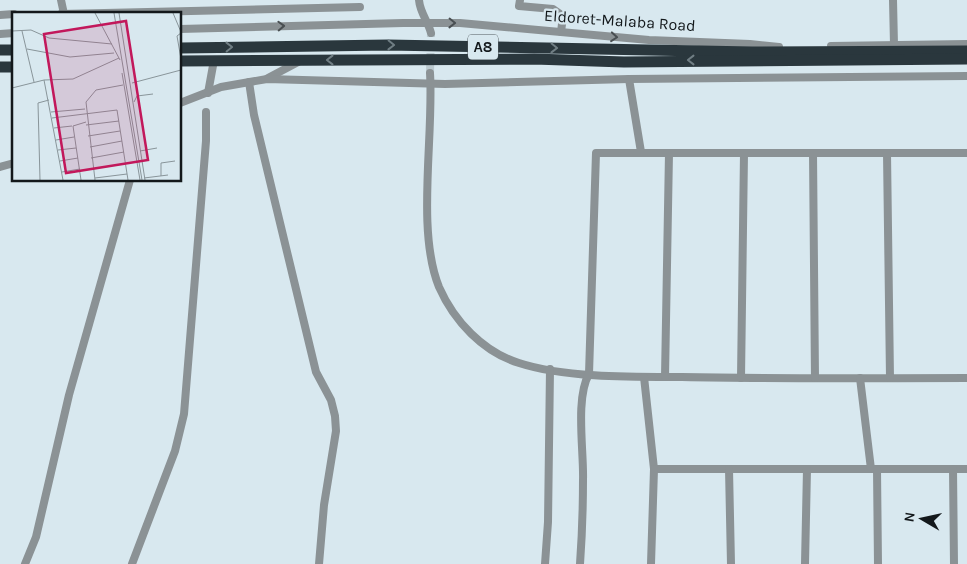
<svg xmlns="http://www.w3.org/2000/svg" width="967" height="564" font-family="Karla,sans-serif">
  <rect width="100%" height="100%" fill="#d8e8ef"/>
  <g fill="none" stroke-linecap="round" stroke-linejoin="round">
    <path stroke="#bac9cf" stroke-width="8" stroke-dasharray="8 4" stroke-linecap="butt" d="M430,73L431,33"/>
    <g stroke="#8b9295" stroke-width="8">
      <path d="M61,0L64,14"/>
      <path d="M419,0C420,13 428,21 431,33"/>
      <path d="M520,0L519,6L553,9L563,16L561,32"/>
      <path d="M893,0L894,45"/>
      <path d="M61,14L360,7"/>
      <path d="M0,15L14,14"/>
      <path d="M180,29L403,23H460L649,40L750,44L779,47"/>
      <path d="M0,34L14,33"/>
      <path d="M831,46L967,44"/>
      <path d="M430,73C434,136 416,230 439,287C454,321 483,352 519,363C565,378 633,377 682,377C777,379 872,378 967,378"/>
      <path d="M268,78L300,61"/>
      <path d="M629,79L641,152"/>
      <path d="M249,82L254,115L316,372L331,400L335,416L336,431L324,505L319,564"/>
      <path d="M208,93L214,60"/>
      <path d="M180,103L221,87L267,79L445,84L629,79L967,76"/>
      <path d="M813,153L815,378"/>
      <path d="M887,153L890,378"/>
      <path d="M0,167L14,163"/>
      <path d="M644,377L654,469H967"/>
      <path d="M665,377L669,153"/>
      <path d="M741,378L744,153"/>
      <path d="M860,378L871,469"/>
      <path d="M729,469L731,564"/>
      <path d="M877,469L878,564"/>
      <path d="M953,469L954,564"/>
      <path d="M25,564L36,537L69,395L130,180"/>
      <path d="M132,564L175,451L184,414L206,141V112"/>
      <path d="M545,564L548,522L550,369"/>
      <path d="M580,564C582,536 583,508 583,480C584,452 575,398 589,374L596,153H967"/>
      <path d="M651,564L654,469"/>
      <path d="M805,564L807,469"/>
    </g>
    <g stroke="#2a373d" stroke-width="11">
      <path d="M180,48L388,45L752,52L967,51"/>
      <path d="M0,50H14"/>
      <path d="M180,61L534,59L624,62L967,59"/>
      <path d="M0,67H14"/>
    </g>
  </g>
  <defs><path id="oneway-chevron" d="M-2-3.5L2.5 0L-2 3.5" fill="none" stroke-width="1.6" stroke-linecap="round" stroke-linejoin="round" transform="scale(1.25)"/></defs>
  <g stroke="#494f52">
    <use href="#oneway-chevron" transform="translate(452 23) rotate(1)"/>
    <use href="#oneway-chevron" transform="translate(281 26) rotate(-2)"/>
    <use href="#oneway-chevron" transform="translate(614 37) rotate(5)"/>
  </g>
  <g stroke="#707e84">
    <use href="#oneway-chevron" transform="translate(391 45) rotate(1)"/>
    <use href="#oneway-chevron" transform="translate(229 47) rotate(-1)"/>
    <use href="#oneway-chevron" transform="translate(554 48) rotate(1)"/>
    <use href="#oneway-chevron" transform="translate(330 60) rotate(180)"/>
    <use href="#oneway-chevron" transform="translate(691 60) rotate(180)"/>
  </g>
  <g text-anchor="middle" stroke-width="4.5" stroke-linejoin="round" paint-order="stroke">
    <rect fill="#d8e8ef" stroke="#4e565b" stroke-width="1" x="468" y="34.5" width="30" height="25" rx="4"/>
    <g font-size="15" font-weight="bold" fill="#13181b">
      <text x="483" y="52">A8</text>
    </g>
    <g font-size="16" fill="#13181b" stroke="#d8e8ef">
      <text transform="translate(620 20) rotate(4)" y="6">Eldoret-Malaba Road</text>
    </g>
  </g>
  <g transform="translate(12 12)">
    <rect width="169" height="169" fill="#d8e8ef"/>
    <path fill="none" stroke="#89959a" stroke-width="1" d="M83,1L108,48M102,1L130,168M107,1L133,168M161,1L169,20M0,19L19,18L37,26L100,32M10,19L22,70M169,21L165,24L169,47M15,37L58,45L102,41M110,61L128,168M32,68L51,168M120,71L169,58M0,76L32,68L61,67L107,46M122,90L125,84L141,82M39,100L73,97M40,106L105,98L116,168M74,113L107,109M42,116L60,114M76,124L108,119M44,128L62,125M78,135L110,129M46,138L64,136M128,139L145,136M79,146L112,140M48,149L66,146M50,160L68,157M149,164V151L163,149M83,166L115,162M132,166L156,163M28,168L26,91L37,88M69,168L61,114L74,110M83,168L74,90L84,78L111,73"/>
    <path fill="#c2185b" fill-opacity="0.15" stroke="#c2185b" stroke-width="2.5" d="M114,9L136,148L54,161L32,22Z"/>
    <rect width="169" height="169" fill="none" stroke="#13181b" stroke-width="2.5"/>
  </g>
  <g transform="translate(922 519) rotate(279)" stroke="#d8e8ef" stroke-width="4" paint-order="stroke">
  <path d="M0-4L9 19L0 12L-9 19Z" fill="#13181b"/>
  <text y="-8" font-size="14" font-weight="bold" text-anchor="middle" fill="#13181b">N</text>
  </g>
</svg>
